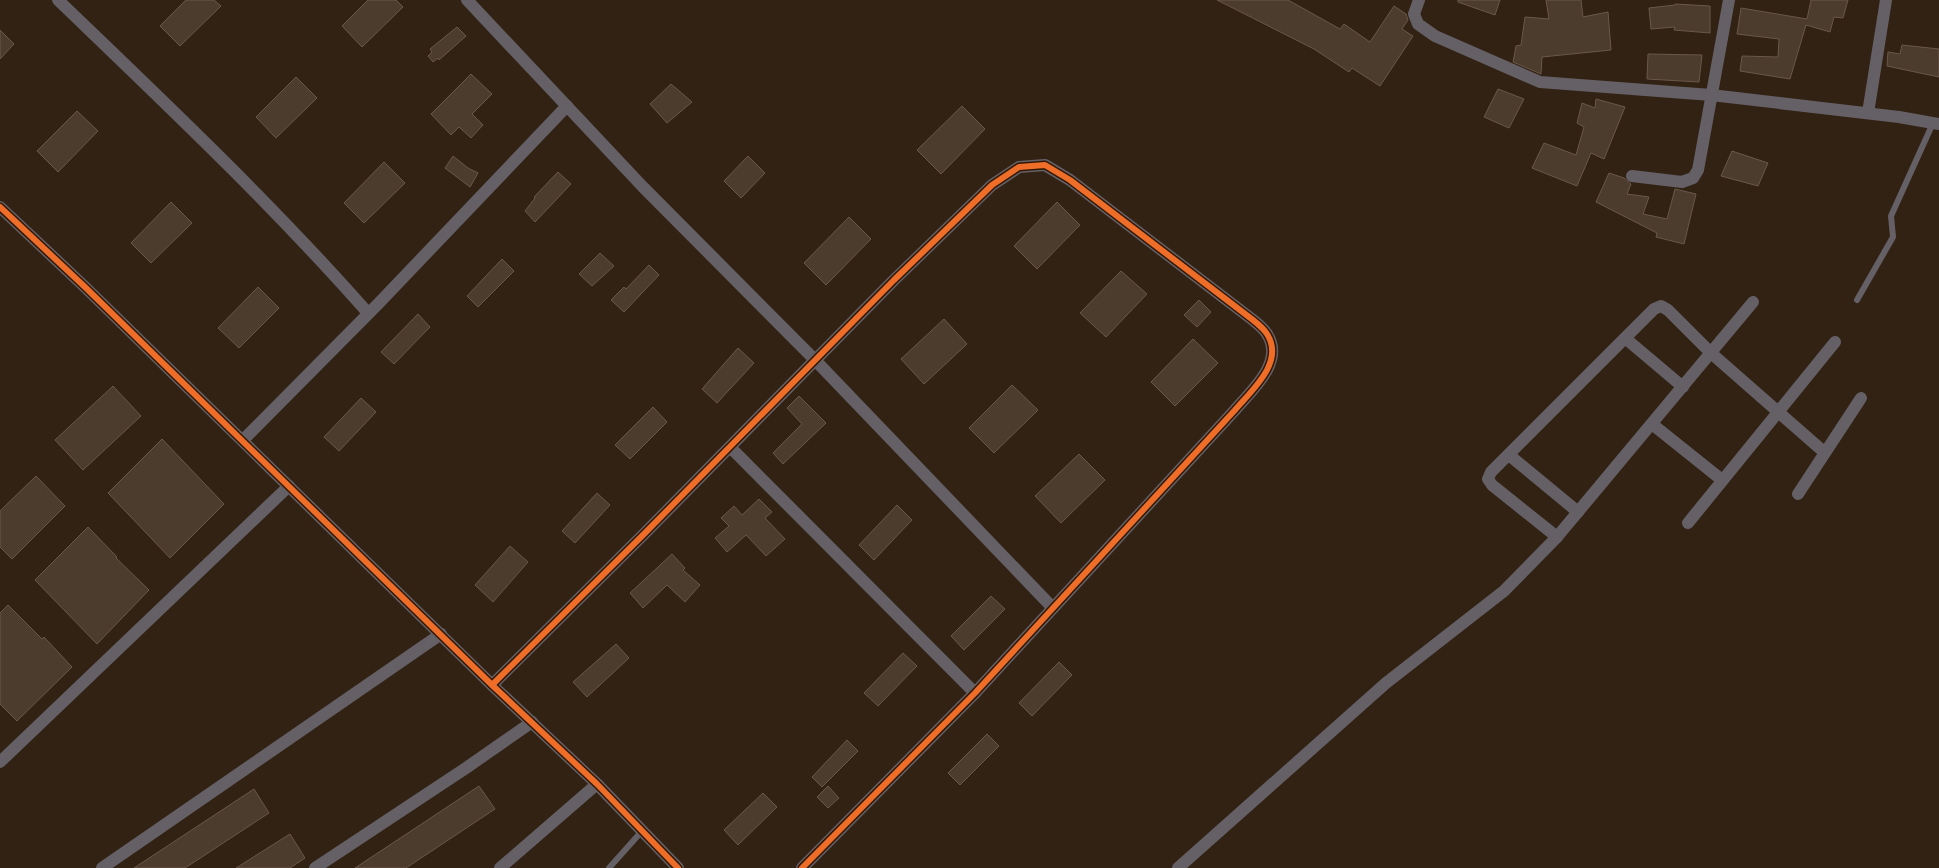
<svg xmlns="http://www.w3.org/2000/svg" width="1939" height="868" font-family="'Nunito Sans',sans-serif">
  <rect width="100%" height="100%" fill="#312214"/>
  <g fill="#4c3c2d" stroke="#6a5849">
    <path d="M186,0H214L221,6L180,46L160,26Z"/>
    <path d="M368,0H396L403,7L362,47L342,26Z"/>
    <path d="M1217,0H1288L1340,29L1344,24L1370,42L1394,6L1406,14L1408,20L1402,29L1413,36L1380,86L1352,68L1349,72L1314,49Z"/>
    <path d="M1458,0H1500L1495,15L1458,2Z"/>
    <path d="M1546,0H1581L1583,17L1608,12L1611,50L1542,57L1541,74L1513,62L1516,46L1521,45L1525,17L1549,19Z"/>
    <path d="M1811,0H1848L1843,18L1834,17L1830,32L1806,25L1790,79L1740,71L1742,56L1778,57L1779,39L1737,34L1741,8L1807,19Z"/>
    <path d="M1675,4L1710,6V33L1674,30L1675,27L1651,29L1649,8L1675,5Z"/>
    <path d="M457,27L466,36L439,60L438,58L433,62L428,56L432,52L430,49Z"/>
    <path d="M0,30L14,44L0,59Z"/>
    <path d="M1902,45L1939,49V77L1887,66L1888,52L1900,54Z"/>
    <path d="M1648,54L1702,55L1699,82L1647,79Z"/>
    <path d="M471,74L492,94L472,114L483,125L471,138L459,127L451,135L431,114Z"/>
    <path d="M296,77L317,98L276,138L256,117Z"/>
    <path d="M671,84L692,102L667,123L650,104Z"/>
    <path d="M1498,89L1524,99L1509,128L1484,117Z"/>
    <path d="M1596,99L1625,107L1604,159L1591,153L1577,186L1532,168L1544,143L1576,155L1584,127L1577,123L1582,103L1595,108Z"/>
    <path d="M962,106L985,129L941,174L917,150Z"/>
    <path d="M77,111L98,131L58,172L37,151Z"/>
    <path d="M1732,151L1768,163L1758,186L1721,176Z"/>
    <path d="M453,156L468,168L478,173L470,187L445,168Z"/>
    <path d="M748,156L765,173L741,198L724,181Z"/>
    <path d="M384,162L405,183L364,223L344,203Z"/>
    <path d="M558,172L571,184L535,222L525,211L535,198L534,197Z"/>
    <path d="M1609,173L1624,178L1631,184L1627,194L1649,197L1643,214L1667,219L1675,189L1696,194L1684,244L1656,237L1657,233L1596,202Z"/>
    <path d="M171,202L192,223L151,263L131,243Z"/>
    <path d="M1057,202L1080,225L1037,269L1014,246Z"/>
    <path d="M849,217L871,239L826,285L804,263Z"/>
    <path d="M600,253L614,266L592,286L579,274Z"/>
    <path d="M502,259L514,271L478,307L467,296Z"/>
    <path d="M649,265L659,275L624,312L611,300L624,287L626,289Z"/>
    <path d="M1121,271L1147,294L1106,337L1080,313Z"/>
    <path d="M258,287L279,308L239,348L218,328Z"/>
    <path d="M1199,300L1211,312L1197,327L1184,315Z"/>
    <path d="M418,314L430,327L394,364L381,352Z"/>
    <path d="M944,319L967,344L924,384L901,359Z"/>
    <path d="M1193,339L1218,363L1175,406L1151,382Z"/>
    <path d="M738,348L754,363L717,403L702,389Z"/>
    <path d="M1012,385L1038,410L994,453L969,428Z"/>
    <path d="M113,386L141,416L83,470L55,440Z"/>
    <path d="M799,396L826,423L783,464L773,453L802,424L787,408Z"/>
    <path d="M361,398L376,412L339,451L324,437Z"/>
    <path d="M653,407L667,422L630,459L615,445Z"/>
    <path d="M162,439L224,504L170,558L108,493Z"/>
    <path d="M1079,454L1105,480L1061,523L1035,496Z"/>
    <path d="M36,476L65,506L12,559L0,547V511Z"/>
    <path d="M597,493L610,505L575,543L562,531Z"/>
    <path d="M759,499L772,512L765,518L785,539L766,556L746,535L727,552L715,538L729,526L721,518L734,506L742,515Z"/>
    <path d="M897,505L912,520L874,560L859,545Z"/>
    <path d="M88,527L117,557L116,558L149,590L97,644L35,580Z"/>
    <path d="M510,546L528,562L493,602L475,585Z"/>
    <path d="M672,554L685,568L683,570L700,585L685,602L667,585L643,608L630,593Z"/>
    <path d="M991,596L1005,609L964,650L951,636Z"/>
    <path d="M8,605L42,639L44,637L72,667L17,721L0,704V613Z"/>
    <path d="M616,644L629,658L587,697L573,682Z"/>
    <path d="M903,653L917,666L878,706L864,693Z"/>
    <path d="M1059,662L1072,675L1032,716L1019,703Z"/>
    <path d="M987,734L999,746L960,785L948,773Z"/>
    <path d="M847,740L858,751L822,787L812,777Z"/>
    <path d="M479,786L495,809L406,868H355Z"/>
    <path d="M828,786L839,798L828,808L817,797Z"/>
    <path d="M254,789L269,813L185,868H134Z"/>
    <path d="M763,793L777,807L738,845L724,830Z"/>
    <path d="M290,834L305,858L290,868H236Z"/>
  </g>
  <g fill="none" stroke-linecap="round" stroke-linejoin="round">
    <g stroke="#656066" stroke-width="6">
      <path d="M1857,300L1893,237L1891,216L1933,123"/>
      <path d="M609,868L642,831"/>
    </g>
    <g stroke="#656066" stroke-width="12">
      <path d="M58,0C164,102 271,203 368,313"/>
      <path d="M467,0L643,187L815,360L1052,607"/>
      <path d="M1419,0L1414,14L1418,24L1435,36L1540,82L1711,95L1899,117L1939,124"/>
      <path d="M1868,113L1886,0"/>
      <path d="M1632,176L1682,182L1693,178L1698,170L1729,0"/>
      <path d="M0,207L86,288L492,685L597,784L678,868"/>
      <path d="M1625,338L1683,387"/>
      <path d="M1652,424L1722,480"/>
      <path d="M243,440L378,304L567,106"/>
      <path d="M730,447L975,693"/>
      <path d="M1509,455L1578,512"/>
      <path d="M1798,494L1861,398"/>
      <path d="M1688,523L1835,342"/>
      <path d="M1557,537L1492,485L1488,479L1491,472L1654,309L1661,306L1668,310L1711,353L1824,452"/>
      <path d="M492,685L644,534L894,280L992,185L1019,167L1045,165L1070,180L1253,320C1258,324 1264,329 1267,334C1285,362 1252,390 1235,410L975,693L802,868"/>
      <path d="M0,762L289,486"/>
      <path d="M102,868L441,634"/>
      <path d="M315,868L466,768L532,722"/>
      <path d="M500,868L597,784"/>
      <path d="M1178,868L1386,683L1504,591L1557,537L1753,302"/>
    </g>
    <g stroke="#321800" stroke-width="9">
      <g id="cycleway">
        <path d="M0,207L86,288L492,685L597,784L678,868"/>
        <path d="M492,685L644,534L894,280L992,185L1019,167L1045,165L1070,180L1253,320C1258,324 1264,329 1267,334C1285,362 1252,390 1235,410L975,693L802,868"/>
      </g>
    </g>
    <use href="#cycleway" stroke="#ee6e29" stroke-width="6"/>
  </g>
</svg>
